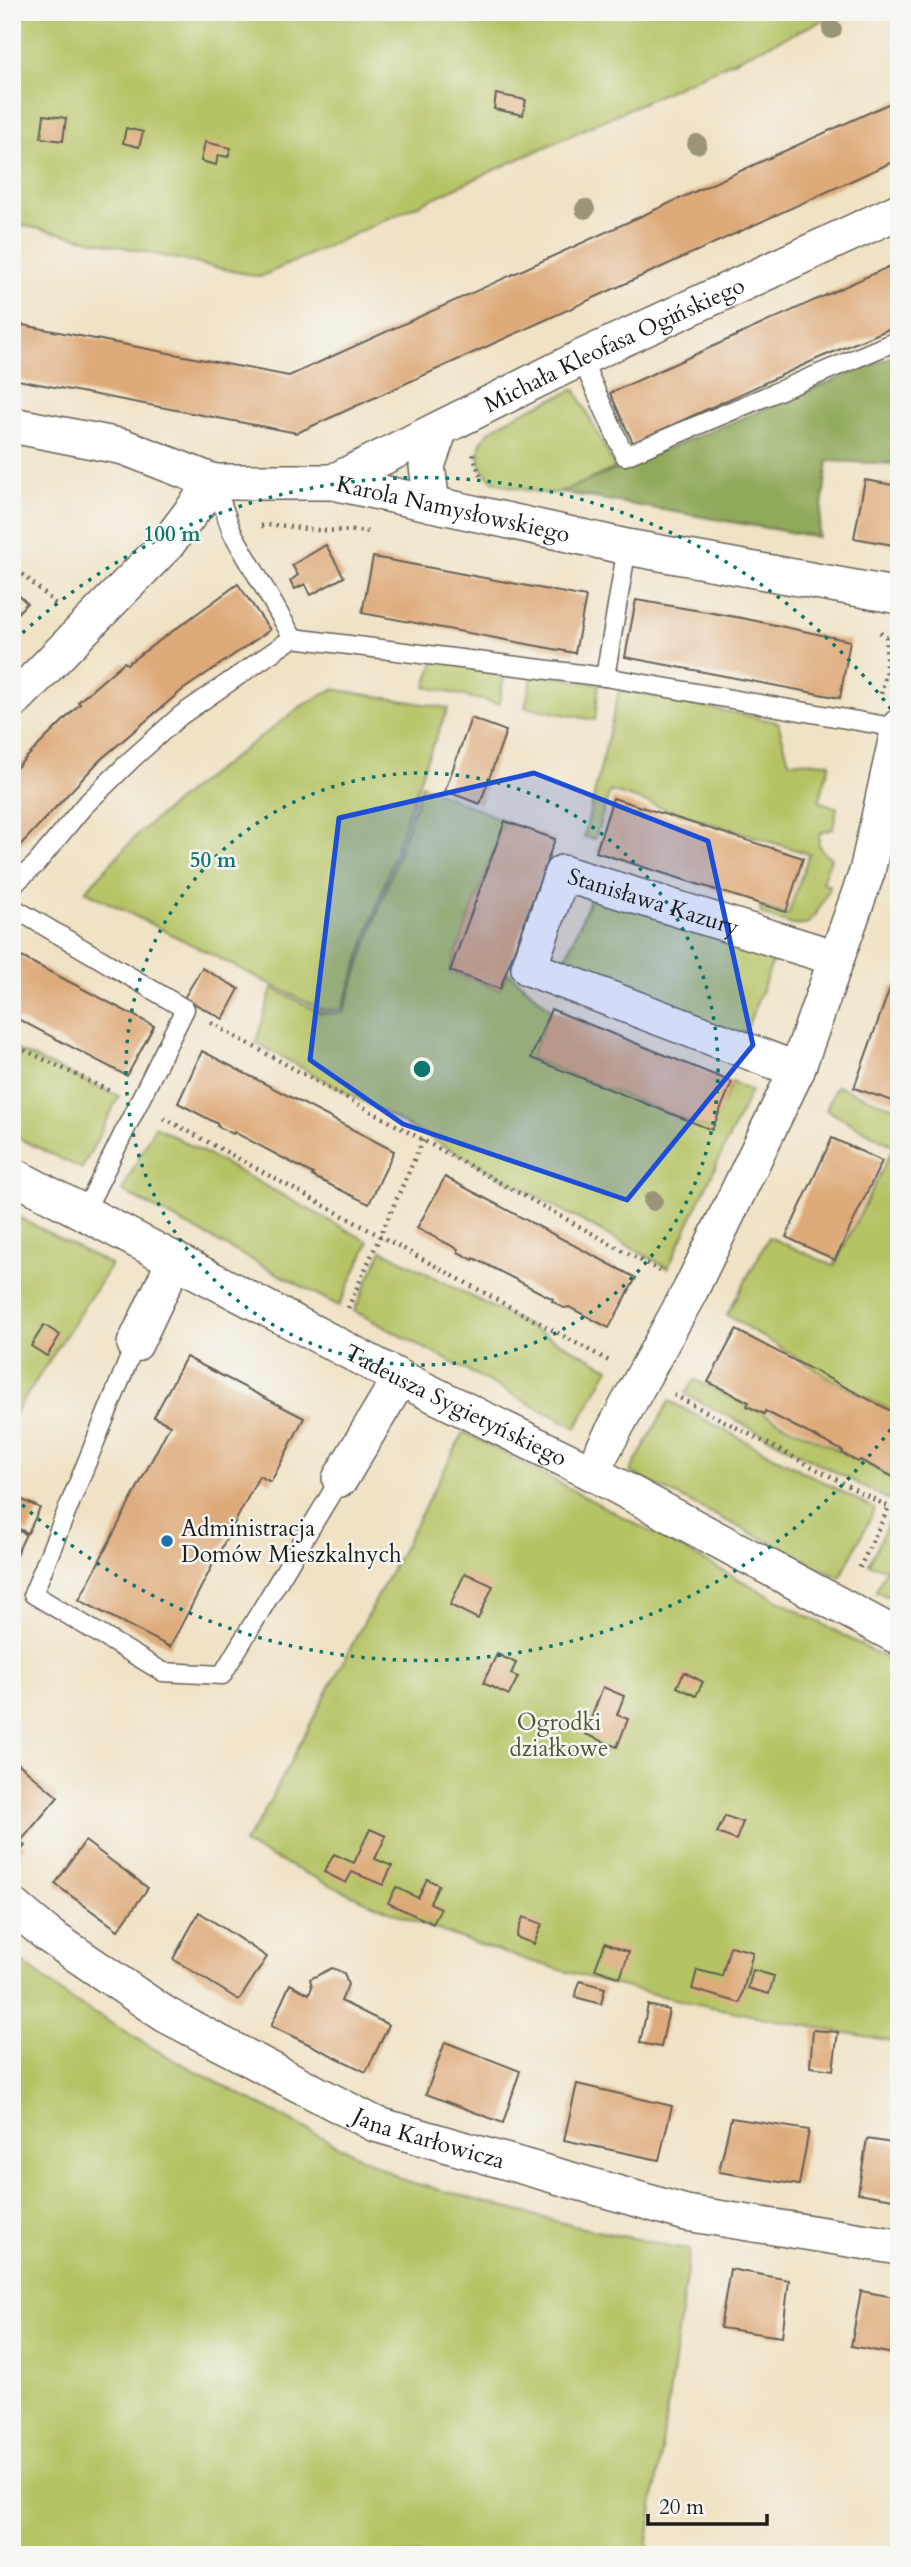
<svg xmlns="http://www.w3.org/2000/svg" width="911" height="2567" font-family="Cardo,serif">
  <rect width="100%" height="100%" fill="#f6f6f2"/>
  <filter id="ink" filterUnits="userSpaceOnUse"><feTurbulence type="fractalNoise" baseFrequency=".0143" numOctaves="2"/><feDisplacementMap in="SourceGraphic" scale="14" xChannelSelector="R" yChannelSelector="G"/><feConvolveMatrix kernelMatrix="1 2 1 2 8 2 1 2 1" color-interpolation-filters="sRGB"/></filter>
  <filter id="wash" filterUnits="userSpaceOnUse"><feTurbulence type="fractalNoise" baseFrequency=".00686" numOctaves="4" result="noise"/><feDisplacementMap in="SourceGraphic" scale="28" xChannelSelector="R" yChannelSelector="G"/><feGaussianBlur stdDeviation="1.57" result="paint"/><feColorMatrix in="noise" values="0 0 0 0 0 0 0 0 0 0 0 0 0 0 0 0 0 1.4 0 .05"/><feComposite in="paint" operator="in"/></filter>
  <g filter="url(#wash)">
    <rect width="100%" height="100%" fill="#f0e2c5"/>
    <g fill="#b6c365" stroke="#697040" stroke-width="2">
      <path d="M12,12H841L260,277L12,223Z"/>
      <path d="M575,389L615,468C596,476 575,488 555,493C546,495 501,486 492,480C477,469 475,445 488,433C507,416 552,400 575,389Z"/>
      <path d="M435,658L505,671L499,704L426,687Z"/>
      <path d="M533,673L599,684L595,720L525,707Z"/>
      <path d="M333,689L448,708L427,759L342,1010H322L85,891L140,832L190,790L303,705Z"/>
      <path d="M621,690L778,722L789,761L830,763L819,801L837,808L833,829L820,833C816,846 821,851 831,858L822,882L830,886C808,933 810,932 761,914L760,906L788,915L809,854L610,791L595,839L584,837L619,691Z"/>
      <path d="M422,785L505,821L450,971L499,989L508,972L551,1009L531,1058L711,1130L732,1082L751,1091L668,1268L256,1043L272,988L321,1013H343Z"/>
      <path d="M593,893L769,946L774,958L746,1031L734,1036L562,966Z"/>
      <path d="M12,1048L119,1096L82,1169L12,1135Z"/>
      <path d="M836,1086L899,1109V1415L831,1379L727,1315L769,1237L834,1266L894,1146L826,1110Z"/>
      <path d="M155,1126L369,1242L339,1306L122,1191Z"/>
      <path d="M12,1214L111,1265L12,1418Z"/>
      <path d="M382,1250L609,1368L576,1428L354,1311Z"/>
      <path d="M695,1380L899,1480V1602L876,1591L886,1569L869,1564L897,1504L685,1394Z"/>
      <path d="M669,1401L875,1509L840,1578L630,1472Z"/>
      <path d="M464,1432L899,1665V2042C739,2015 579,1984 427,1926C366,1904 303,1871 243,1844L261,1818Z"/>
      <path d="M12,1954L70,1999L165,2055L406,2181L578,2227L690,2250L646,2555H12Z"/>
    </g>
    <path fill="#90a95a" stroke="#56623b" stroke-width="2" d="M899,354V464L828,461L818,537L561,492Z"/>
    <g id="blocks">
      <g fill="#deaa79">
        <path d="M496,94L526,100L523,115L494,109Z"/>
        <path d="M899,99V159L297,433L12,379V323L289,376Z"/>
        <path d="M44,115L66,118L63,141L41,138Z"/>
        <path d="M126,128L143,132L139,147L123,143Z"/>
        <path d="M205,142L231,148L228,157L218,155L216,165L201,161Z"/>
        <path d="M899,262V325L819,358L633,443L610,393Z"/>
        <path d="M865,480L899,486V546L854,538Z"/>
        <path d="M326,545L344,577L311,595L305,584L295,589L290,581L298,575L292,565Z"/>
        <path d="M373,557L586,597L575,653L362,613Z"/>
        <path d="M238,584L270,630L181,691L100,760L12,854V772L80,704L78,702L124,662L127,664Z"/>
        <path d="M12,589L27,603L12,619Z"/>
        <path d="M636,600L742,618L850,641L840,698L625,657Z"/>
        <path d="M471,718L506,731L480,804L445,791Z"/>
        <path d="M613,798L803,858L786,912L596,852Z"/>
        <path d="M505,821L555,839L500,989L450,971Z"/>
        <path d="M12,952L154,1026L127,1076L12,1016Z"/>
        <path d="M202,968L239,989L223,1019L184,998Z"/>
        <path d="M891,985L899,988V1103L854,1088Z"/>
        <path d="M551,1009L732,1082L712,1130L531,1058Z"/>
        <path d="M202,1051L394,1151L369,1204L312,1176L313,1174L234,1132L233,1134L217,1126L218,1124L178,1103Z"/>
        <path d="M832,1138L882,1161L835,1260L786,1237Z"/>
        <path d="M445,1177L636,1278L609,1328L569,1307L564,1308L552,1301L553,1299L474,1258L473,1260L458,1252V1249L417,1228Z"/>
        <path d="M44,1325L60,1335L47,1356L31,1346Z"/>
        <path d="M736,1330L899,1415V1480L860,1460L858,1462L842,1453L843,1451L765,1411L764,1414L747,1406L749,1402L708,1382Z"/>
        <path d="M186,1357L304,1418L271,1482L259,1476L170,1647L79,1600L170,1425L154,1417Z"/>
        <path d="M12,1495L40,1508L28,1533L12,1526Z"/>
        <path d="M12,1528L26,1534L12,1564Z"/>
        <path d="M465,1573L493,1586L478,1619L450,1605Z"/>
        <path d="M497,1654L516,1663L511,1674L518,1677L509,1695L483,1683Z"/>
        <path d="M684,1672L703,1682L696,1696L677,1687Z"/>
        <path d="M603,1687L624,1696L617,1715L628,1719L617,1747L585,1734Z"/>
        <path d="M19,1764L58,1797L20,1842L25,1846L12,1861V1772Z"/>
        <path d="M725,1816L743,1822L736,1840L717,1833Z"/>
        <path d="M370,1829L386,1836L375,1859L392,1866L383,1885L352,1872L346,1883L324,1872L334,1854L354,1863Z"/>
        <path d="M85,1841L148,1888L118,1930L55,1884Z"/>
        <path d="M427,1879L439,1885L430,1903L441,1908L433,1924L388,1903L396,1887L418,1898Z"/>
        <path d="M199,1912L267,1957L239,2000L173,1959Z"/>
        <path d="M523,1917L542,1924L534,1944L516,1937Z"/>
        <path d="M605,1943L629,1952L620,1978L595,1969Z"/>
        <path d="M730,1946L753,1952L740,2003L692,1989L697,1970L722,1976Z"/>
        <path d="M332,1968L344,1973L348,1985L341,2001L389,2025L366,2072L271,2026L290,1984L309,1994L312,1987L310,1979Z"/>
        <path d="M753,1970L774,1976L769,1994L748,1988Z"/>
        <path d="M580,1981L605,1988L601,2004L575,1997Z"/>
        <path d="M648,2005L669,2010L661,2047L640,2043Z"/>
        <path d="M813,2030L838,2032L833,2070L810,2067Z"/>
        <path d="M445,2042L520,2071L503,2123L426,2094Z"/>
        <path d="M577,2084L672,2106L659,2160L564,2140Z"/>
        <path d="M731,2118L809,2130L799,2185L719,2172Z"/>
        <path d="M867,2139L899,2144V2200L858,2193Z"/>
        <path d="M730,2269L789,2280L782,2337L720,2328Z"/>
        <path d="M861,2291L899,2298V2355L851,2346Z"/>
      </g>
    </g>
  </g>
  <g filter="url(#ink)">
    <use href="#blocks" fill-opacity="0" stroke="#666157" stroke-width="2"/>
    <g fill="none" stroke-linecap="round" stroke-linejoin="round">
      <g stroke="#666157" stroke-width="21">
        <g id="service">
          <path d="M581,358L625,456L899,340"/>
          <path d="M293,638L605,677L898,728"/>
          <path d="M605,677L627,547"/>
          <path d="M12,886L36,864L83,807L132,759L180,716L293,638L232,532L214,482"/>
          <path d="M12,907L185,1009L84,1213"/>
          <path d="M135,1344L33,1594L163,1672L222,1675L340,1479"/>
        </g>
      </g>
      <g stroke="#666157" stroke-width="38">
        <g id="minor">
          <path id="s1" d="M12,425L124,447L214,482H333L627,547L899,596"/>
          <path id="s2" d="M333,482L581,358L899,211"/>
          <path d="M432,504L427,466L440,429"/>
          <path d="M12,702L167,544L214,482"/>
          <path id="s3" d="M797,1070L529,968L562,873L836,958"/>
          <path id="s4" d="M12,1175L400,1378L591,1472L899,1637"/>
          <path d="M135,1344L175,1260"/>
          <path d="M591,1472L691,1289L797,1070L867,872L899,727"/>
          <path d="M340,1479L400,1378"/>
          <path id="s5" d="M12,1905L48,1935L166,2015L375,2124L686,2213L899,2247"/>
        </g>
      </g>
      <g stroke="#666157" stroke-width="4.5" stroke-dasharray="2 5" stroke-linecap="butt">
        <path d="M473,454L480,476"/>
        <path d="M261,526C283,523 297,529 318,530C336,531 352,530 370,532"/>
        <path d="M12,565L56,604"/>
        <path d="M880,632L886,637V672L881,694"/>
        <path d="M211,1023L660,1271"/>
        <path d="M12,1044L112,1092"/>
        <path d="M164,1118L611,1362"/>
        <path d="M348,1308L423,1140"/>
        <path d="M674,1395L889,1507L858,1571"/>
      </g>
      <use href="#service" stroke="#fff" stroke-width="18"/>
      <use href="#minor" stroke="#fff" stroke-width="35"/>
    </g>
    <g fill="#999576">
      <circle cx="832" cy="29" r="10"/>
      <circle cx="697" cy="144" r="10"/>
      <circle cx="585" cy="209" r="10"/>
      <circle cx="653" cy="1201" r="10"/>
    </g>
  </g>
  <path fill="#1d4ed8" fill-opacity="0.2" stroke="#1d4ed8" stroke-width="5" stroke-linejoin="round" d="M534,773L708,841L753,1045L627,1200L403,1124L310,1060L339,818Z"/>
  <g fill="none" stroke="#0f766e" stroke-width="3.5" stroke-dasharray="3.5 7">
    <circle cx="422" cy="1069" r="296"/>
    <path d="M897 1421A591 591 0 0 1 15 1498M15 640A591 591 0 0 1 897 717"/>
  </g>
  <circle fill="#1f6fb2" stroke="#f6f6f2" stroke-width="2.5" cx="167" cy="1541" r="7"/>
  <g text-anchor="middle" stroke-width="5" stroke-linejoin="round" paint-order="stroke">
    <g font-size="23" fill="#1c1c1c" stroke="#f6f6f2">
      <text dy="8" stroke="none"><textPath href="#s2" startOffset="313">Michała Kleofasa Ogińskiego</textPath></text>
      <text dy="8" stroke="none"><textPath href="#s1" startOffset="453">Karola Namysłowskiego</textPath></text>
      <text dy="8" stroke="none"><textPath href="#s3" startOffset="483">Stanisława Kazury</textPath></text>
      <text dy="8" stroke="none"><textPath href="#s4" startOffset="500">Tadeusza Sygietyńskiego</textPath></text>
      <text dy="8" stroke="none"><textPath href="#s5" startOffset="481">Jana Karłowicza</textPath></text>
    </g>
    <g font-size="23" fill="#1c1c1c" stroke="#f6f6f2" text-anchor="start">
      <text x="181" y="1536">Administracja<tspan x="181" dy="26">Domów Mieszkalnych</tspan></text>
    </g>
    <g font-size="23" fill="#525636" stroke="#f6f6f2">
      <text x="559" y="1730">Ogrodki<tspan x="559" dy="26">działkowe</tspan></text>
    </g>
  </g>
  <circle cx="422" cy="1069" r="10" fill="#0f766e" stroke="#f6f6f2" stroke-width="3.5"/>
  <g font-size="21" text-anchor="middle" font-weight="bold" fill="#0f766e" stroke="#f6f6f2" stroke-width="5" stroke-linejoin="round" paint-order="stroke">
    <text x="172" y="541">100 m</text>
    <text x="213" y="867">50 m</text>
  </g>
  <rect width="911" height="2567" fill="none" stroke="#f6f6f2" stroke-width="42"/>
  <path d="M648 2514v10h119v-10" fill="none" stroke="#1c1c1c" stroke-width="3.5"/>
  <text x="659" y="2514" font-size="21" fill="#1c1c1c" stroke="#f6f6f2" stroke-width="5" paint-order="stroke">20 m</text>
</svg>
